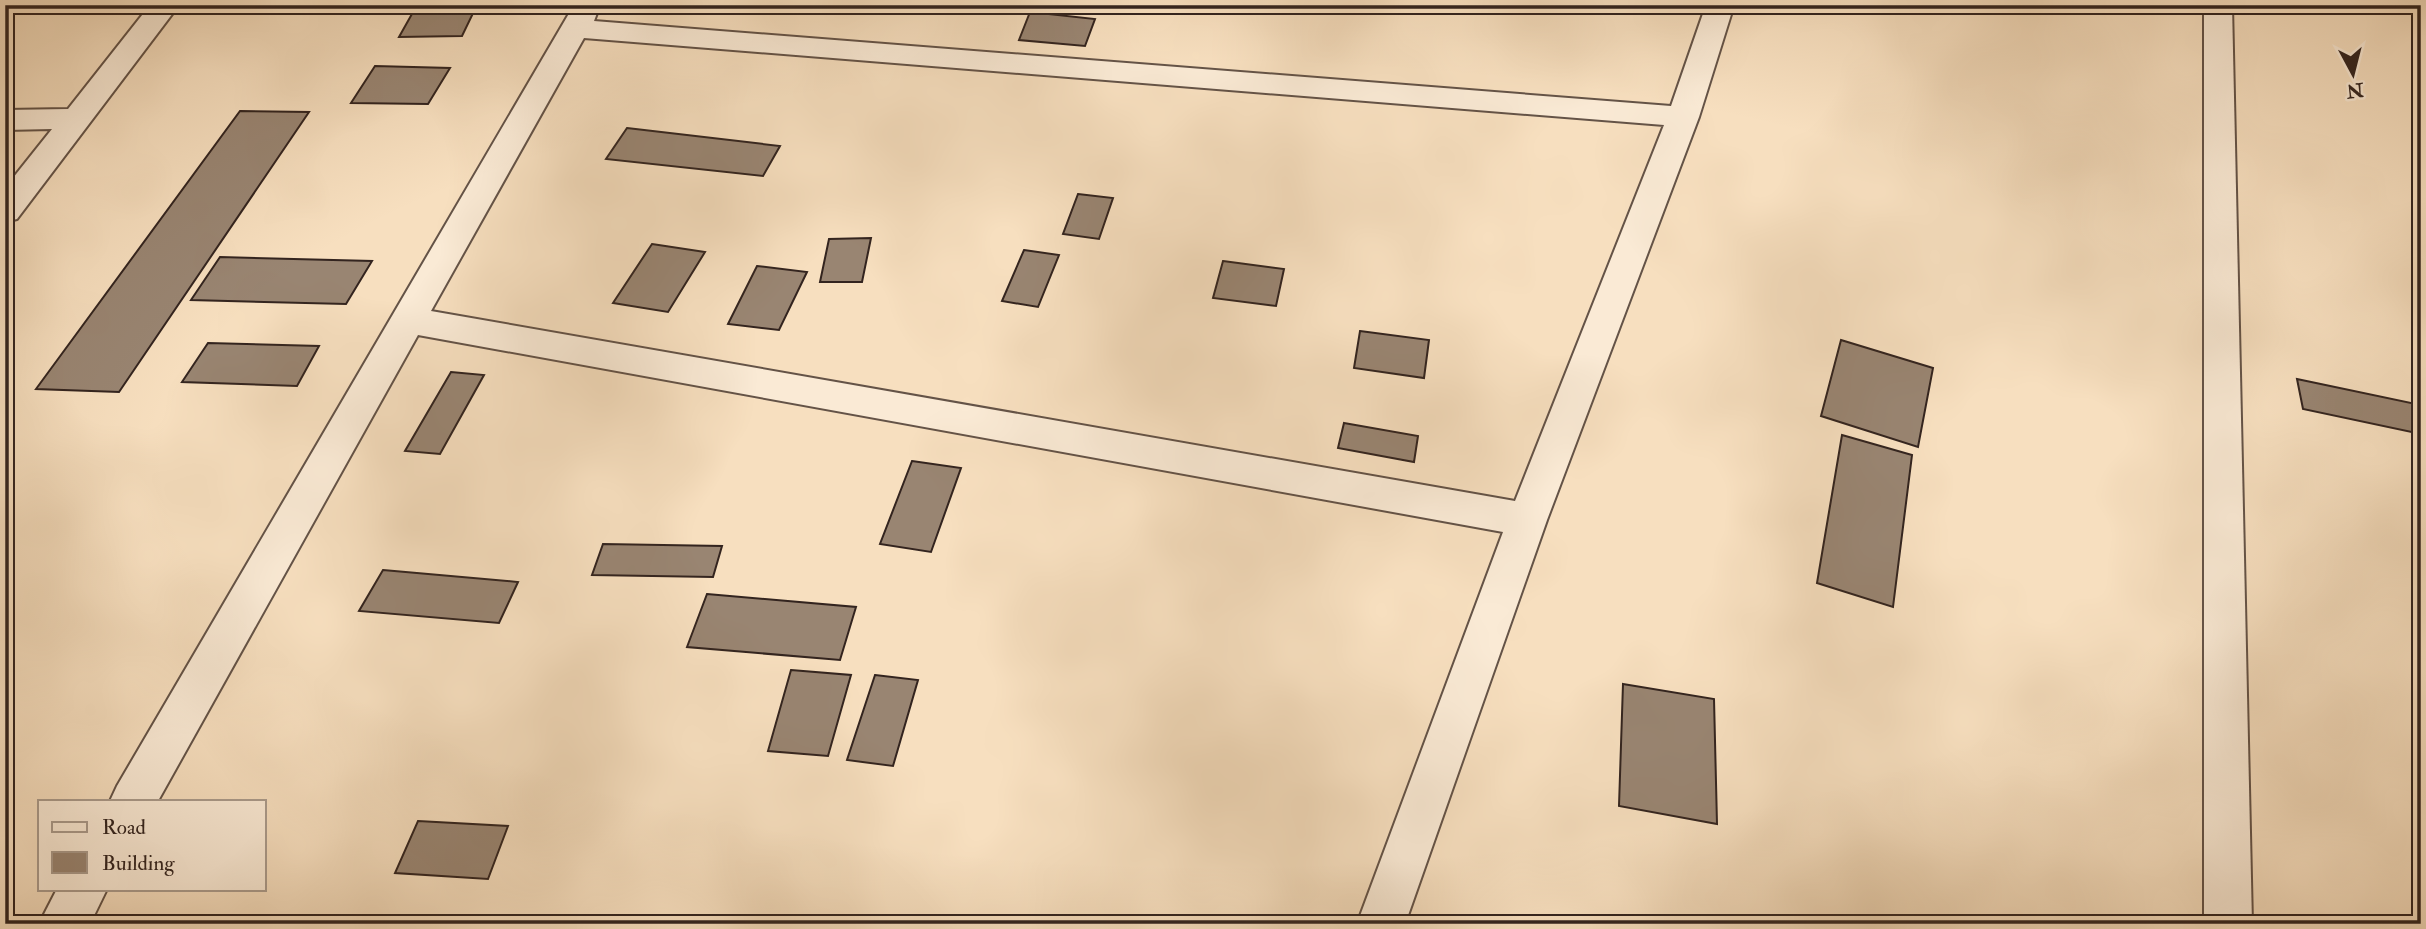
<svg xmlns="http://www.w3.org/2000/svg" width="2426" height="929" font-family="'IM FELL Double Pica',serif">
  <rect width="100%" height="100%" fill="#f7dfbf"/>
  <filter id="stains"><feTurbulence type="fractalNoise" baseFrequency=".00286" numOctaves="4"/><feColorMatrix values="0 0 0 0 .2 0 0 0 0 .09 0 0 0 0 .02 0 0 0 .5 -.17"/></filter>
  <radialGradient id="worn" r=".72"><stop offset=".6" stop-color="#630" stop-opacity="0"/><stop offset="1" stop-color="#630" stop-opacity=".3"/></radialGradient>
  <g fill="#998572" stroke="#33241f" stroke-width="2">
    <path d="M417,5H477L462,36L399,37Z"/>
    <path d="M1030,12L1095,19L1085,46L1019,40Z"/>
    <path d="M375,66L450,68L428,104L351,103Z"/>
    <path d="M240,111L309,112L119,392L36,389Z"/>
    <path d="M627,128L780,146L763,176L606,159Z"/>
    <path d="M1078,194L1113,198L1099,239L1063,234Z"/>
    <path d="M871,238L862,282H820L829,239Z"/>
    <path d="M652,244L705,252L668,312L613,303Z"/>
    <path d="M1024,250L1059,255L1038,307L1002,301Z"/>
    <path d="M220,257L372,261L346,304L191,300Z"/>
    <path d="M1223,261L1284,269L1276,306L1213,298Z"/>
    <path d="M757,266L807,272L779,330L728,324Z"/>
    <path d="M1360,331L1429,340L1424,378L1354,368Z"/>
    <path d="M1841,340L1933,368L1918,447L1821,416Z"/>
    <path d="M208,343L319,346L297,386L182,382Z"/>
    <path d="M451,372L484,375L440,454L405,451Z"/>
    <path d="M2297,379L2416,404L2421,434L2303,409Z"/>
    <path d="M1344,423L1418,436L1414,462L1338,448Z"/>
    <path d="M1842,435L1912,455L1893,607L1817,583Z"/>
    <path d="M912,461L961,468L931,552L880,544Z"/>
    <path d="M603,544L722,546L713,577L592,575Z"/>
    <path d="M383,570L518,582L499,623L359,611Z"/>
    <path d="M707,594L856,607L840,660L687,647Z"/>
    <path d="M791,670L851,675L828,756L768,751Z"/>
    <path d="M875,675L918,680L893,766L847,760Z"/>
    <path d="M1623,684L1714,699L1717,824L1619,806Z"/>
    <path d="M418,821L508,826L488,879L395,873Z"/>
  </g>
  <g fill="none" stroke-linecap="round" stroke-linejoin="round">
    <g stroke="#645347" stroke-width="4">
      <g id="minor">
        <path d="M150,5H179L17,219L5,222V188L52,129L5,130V110L68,109Z"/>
        <path d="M574,5H600L594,21L1671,106L1706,5H1734L1699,117L1547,520L1405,924H1357L1503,532L418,335L158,801H110L117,786ZM584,38L1664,125L1515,501L431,311Z"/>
        <path d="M2204,5H2232L2252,924H2204Z"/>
        <path d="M57,889H107L90,924H39Z"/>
      </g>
    </g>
    <use href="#minor" fill="#faead5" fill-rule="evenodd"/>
  </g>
  <rect width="2426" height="929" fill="none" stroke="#f7dfbf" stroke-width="28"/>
  <rect x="7" y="7" width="2412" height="915" fill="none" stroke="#33241f" stroke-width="3.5"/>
  <rect x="14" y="14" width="2398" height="901" fill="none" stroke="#33241f" stroke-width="2"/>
  <rect x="38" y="800" width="228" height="91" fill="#faead5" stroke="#aa9b8c" stroke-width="2"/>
  <rect x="52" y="822" width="35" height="10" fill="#faead5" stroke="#aa9b8c" stroke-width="2"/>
  <text x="102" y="834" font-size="21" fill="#33241f">Road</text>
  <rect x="52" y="852" width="35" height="21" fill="#998572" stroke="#aa9b8c" stroke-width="2"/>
  <text x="102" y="870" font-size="21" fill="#33241f">Building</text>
  <g transform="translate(2353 74) rotate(173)" stroke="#faead5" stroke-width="5" paint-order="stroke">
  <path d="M0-5L12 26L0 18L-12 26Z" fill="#33241f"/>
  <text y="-10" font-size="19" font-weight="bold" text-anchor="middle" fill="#33241f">N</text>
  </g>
  <rect width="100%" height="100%" filter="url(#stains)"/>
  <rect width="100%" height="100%" fill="url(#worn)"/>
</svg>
